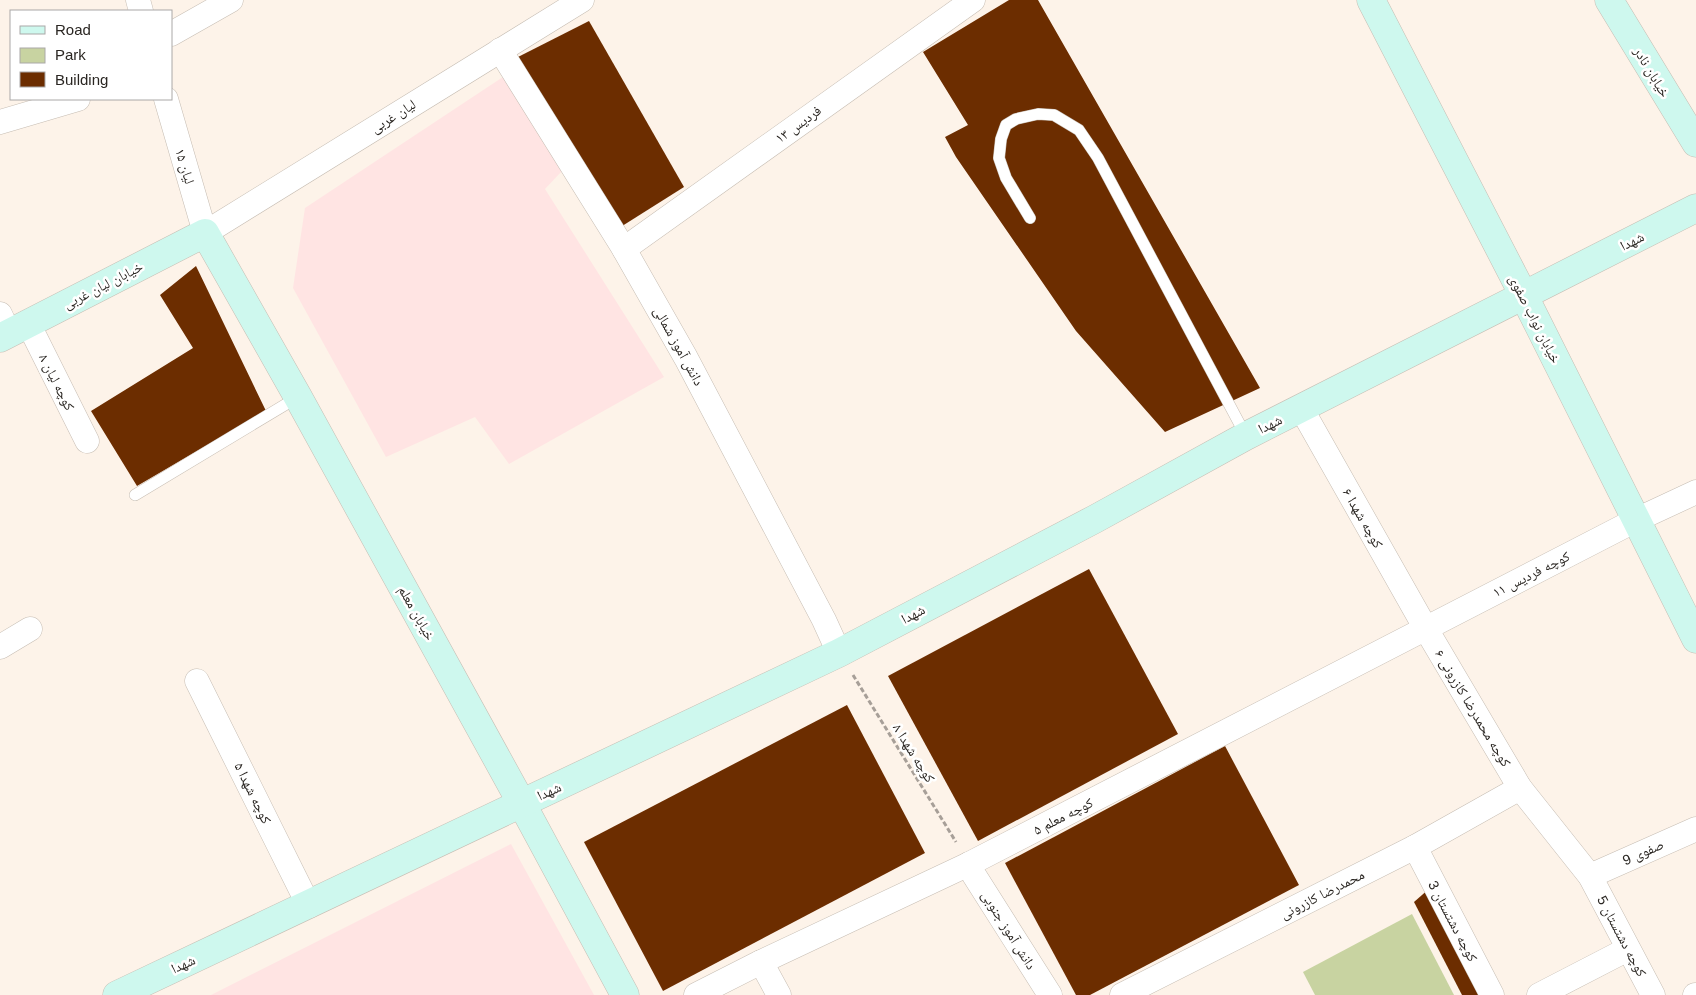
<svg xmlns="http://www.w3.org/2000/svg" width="1696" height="995" font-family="Helvetica,'Noto Naskh Arabic',sans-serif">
  <rect width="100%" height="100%" fill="#fdf3e9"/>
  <g fill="#ffe4e3">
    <path d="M509,73L562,171L545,189L664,377L509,464L475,417L386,457L293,288L305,208Z"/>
    <path d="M511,844L594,995H211Z"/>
  </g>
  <path fill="#c8d3a1" d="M1412,914L1454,995H1315L1303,972Z"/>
  <g fill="#6c2d00">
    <path d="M1009,0H1038L1260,388L1165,432L1076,331L956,157L945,137L968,125L923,52Z"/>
    <path d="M589,21L684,187L619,228L516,58Z"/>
    <path d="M196,266L266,411L137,486L91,411L193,348L160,295Z"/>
    <path d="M1089,569L1178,734L978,841L888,676Z"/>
    <path d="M847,705L925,853L663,991L584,842Z"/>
    <path d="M1225,746L1299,885L1090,995H1076L1005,863Z"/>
    <path d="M1430,888L1485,995H1462L1414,902Z"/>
  </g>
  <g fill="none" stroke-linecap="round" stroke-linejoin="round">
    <g stroke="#c6bdb3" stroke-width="12">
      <g id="lane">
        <path d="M1030,218L1006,178L999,158L1001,139L1006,125L1016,119L1038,114L1054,115L1079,130L1098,158L1246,436"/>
        <path d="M135,495L298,397"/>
      </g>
    </g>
    <g stroke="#c6bdb3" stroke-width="25">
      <g id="street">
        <path d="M138,0L141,11"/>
        <path d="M171,34L231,0"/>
        <path d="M500,50L624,249L686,358L824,620L839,653"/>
        <path d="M166,99L205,233L582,0"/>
        <path d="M0,122L78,99"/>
        <path d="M624,249L973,0"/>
        <path d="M0,314L9,333"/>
        <path d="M28,323L87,441"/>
        <path d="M1301,408L1426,629L1520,788L1590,876L1653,995"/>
        <path d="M0,647L30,629"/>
        <path d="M197,681L309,906"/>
        <path d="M1415,847L1492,995"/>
        <path d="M969,864L974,875L1050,995"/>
        <path d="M1590,876L1696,829"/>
        <path d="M761,962L779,995"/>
        <path d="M696,995L761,962L969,864L1636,520L1696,492"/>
        <path d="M1122,995L1415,847L1520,788"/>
        <path d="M1539,995L1628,949"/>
        <path d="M1695,995H1696"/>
      </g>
    </g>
    <g stroke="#c6bdb3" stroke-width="29">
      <g id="secondary">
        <path d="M1371,0L1524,296L1696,639"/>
        <path d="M1609,0L1696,143"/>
        <path d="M0,338L205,233L298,397L522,804L625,995"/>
        <path d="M117,995L839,653L1095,519L1246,436L1696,208"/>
      </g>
    </g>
    <path stroke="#a79f98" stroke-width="3" stroke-dasharray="5 2.5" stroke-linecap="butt" d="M853,675L956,842"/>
    <use href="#lane" stroke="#fff" stroke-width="11"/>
    <use href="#street" stroke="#fff" stroke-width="24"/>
    <use href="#secondary" stroke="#cef8ee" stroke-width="28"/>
  </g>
  <g text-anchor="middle" stroke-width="5" stroke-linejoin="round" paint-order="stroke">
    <g font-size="14" fill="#2a2622" stroke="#fff">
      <text transform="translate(1652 72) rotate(59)" y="5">خیابان نادر</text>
      <text transform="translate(393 116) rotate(-32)" y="5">لیان غربی</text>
      <text transform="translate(798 124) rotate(-36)" y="5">فردیس ۱۳</text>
      <text transform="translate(185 166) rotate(73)" y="5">لیان ۱۵</text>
      <text transform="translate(1632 241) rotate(-27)" y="5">شهدا</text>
      <text transform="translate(103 285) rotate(-27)" y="5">خیابان لیان غربی</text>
      <text transform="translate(1535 319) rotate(63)" y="5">خیابان نواب صفوی</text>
      <text transform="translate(679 346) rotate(61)" y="5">دانش آموز شمالی</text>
      <text transform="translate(57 382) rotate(63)" y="5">کوچه لیان ۸</text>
      <text transform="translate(1270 424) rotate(-27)" y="5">شهدا</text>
      <text transform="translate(1363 518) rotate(60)" y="5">کوچه شهدا ۶</text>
      <text transform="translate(1531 574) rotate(-27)" y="5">کوچه فردیس ۱۱</text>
      <text transform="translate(417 613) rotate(61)" y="5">خیابان معلم</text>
      <text transform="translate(913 614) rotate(-28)" y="5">شهدا</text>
      <text transform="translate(1473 708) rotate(59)" y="5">کوچه محمدرضا کازرونی ۶</text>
      <text transform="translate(914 753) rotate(58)" y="5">کوچه شهدا ۸</text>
      <text transform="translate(549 791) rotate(-25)" y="5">شهدا</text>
      <text transform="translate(253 793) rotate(64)" y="5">کوچه شهدا ۵</text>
      <text transform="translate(1063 816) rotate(-27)" y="5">کوچه معلم ۵</text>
      <text transform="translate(1643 852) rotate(-24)" y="5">صفوی 9</text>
      <text transform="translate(1322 894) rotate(-27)" y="5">محمدرضا کازرونی</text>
      <text transform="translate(1453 921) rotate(62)" y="5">کوچه دشتستان 3</text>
      <text transform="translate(1009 930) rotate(58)" y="5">دانش آموز جنوبی</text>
      <text transform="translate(1622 936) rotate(62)" y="5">کوچه دشتستان 5</text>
      <text transform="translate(183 964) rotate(-25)" y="5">شهدا</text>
    </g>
  </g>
  <rect x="10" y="10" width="162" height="90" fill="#ffffff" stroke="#aaa8a7"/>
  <rect x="20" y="26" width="25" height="8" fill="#cef8ee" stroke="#aaa8a7"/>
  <text x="55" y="35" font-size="15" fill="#2a2622">Road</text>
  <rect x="20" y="48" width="25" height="15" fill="#c8d3a1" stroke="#aaa8a7"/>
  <text x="55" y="60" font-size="15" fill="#2a2622">Park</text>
  <rect x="20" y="72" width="25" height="15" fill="#6c2d00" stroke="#aaa8a7"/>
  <text x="55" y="85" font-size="15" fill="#2a2622">Building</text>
</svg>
